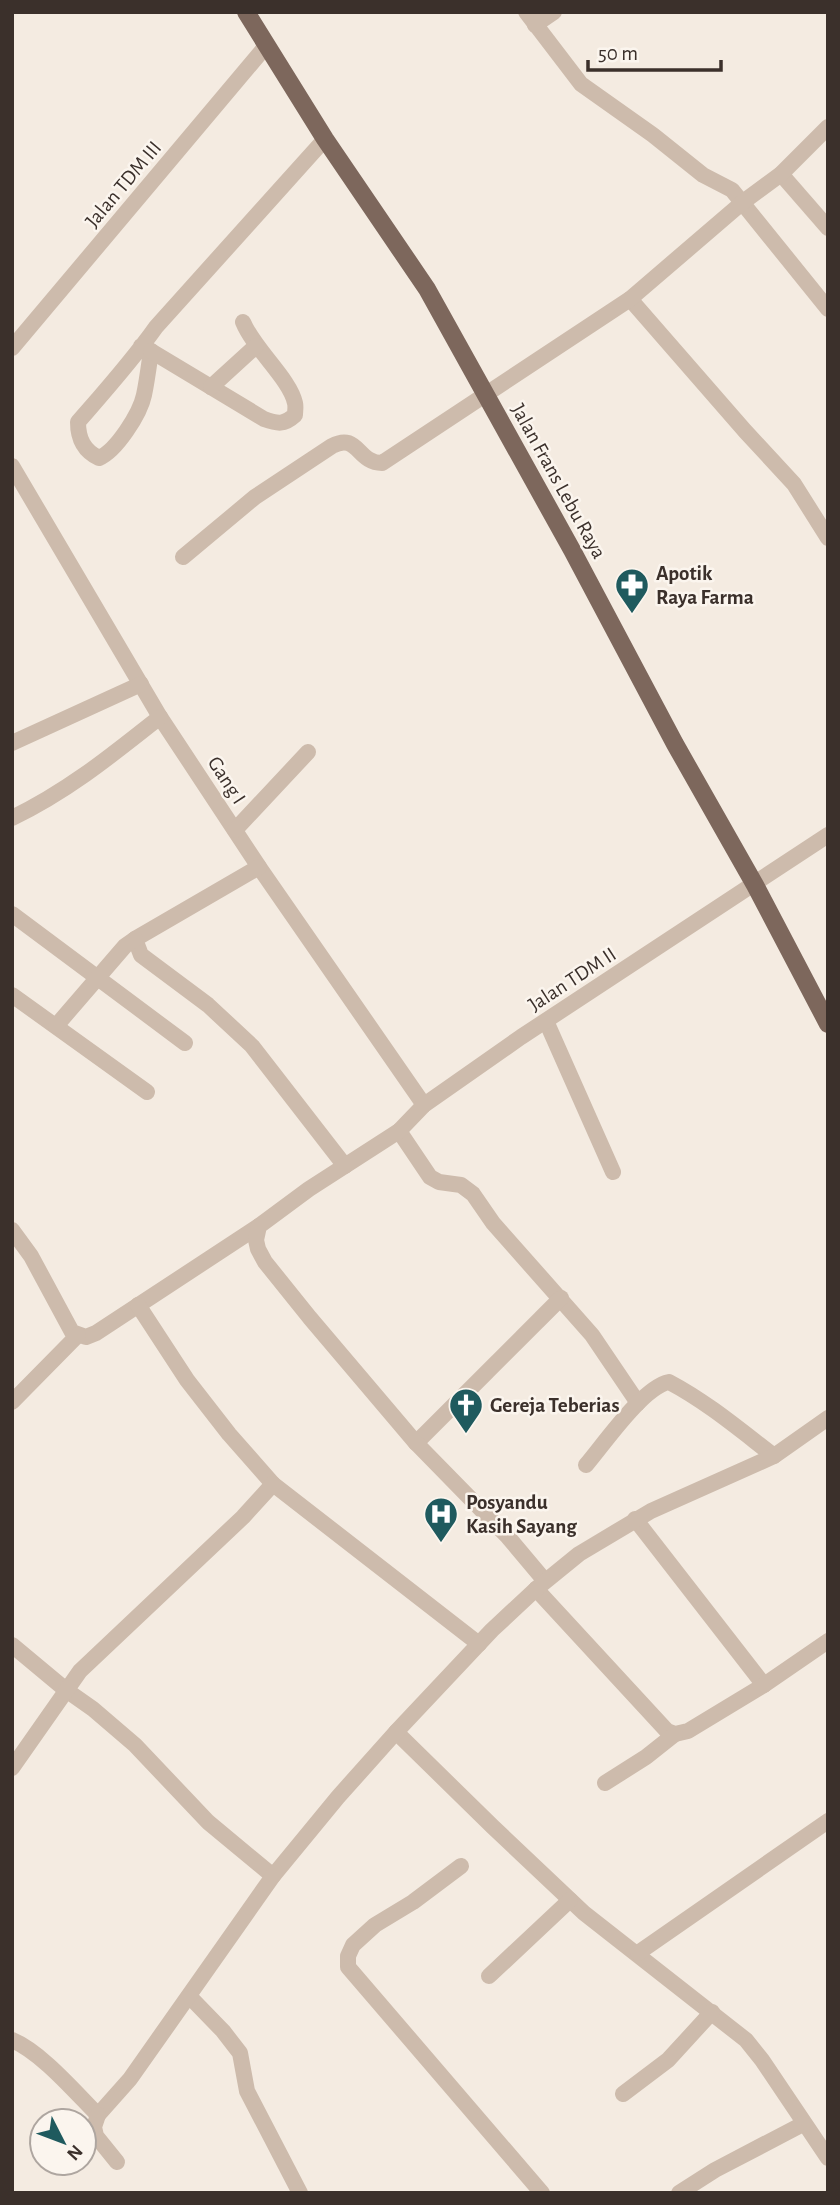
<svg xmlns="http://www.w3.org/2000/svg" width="840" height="2205" font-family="'Alegreya Sans',sans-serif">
  <rect width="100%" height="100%" fill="#f4ebe1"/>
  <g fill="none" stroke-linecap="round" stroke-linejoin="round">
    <g stroke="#cdbbac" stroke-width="16">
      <path d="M526,12L581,84L653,135L703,175L732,190L828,309"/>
      <path d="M535,25L554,12"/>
      <path d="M781,174L828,228"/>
      <path d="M630,299L745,431L794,484L828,538"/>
      <path d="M141,346L151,351C149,365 147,381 144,395C140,414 116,451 99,458C84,451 78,439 78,422C105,391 132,361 156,327L325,139"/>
      <path d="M12,348L266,46"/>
      <path d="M151,351L264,419C278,424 284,425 295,415C295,411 296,407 295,403C290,379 254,349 243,322"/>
      <path d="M211,387L256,346"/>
      <path d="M12,466L160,717L259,867L424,1105"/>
      <path d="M183,557L255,497L332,446C358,432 357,463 382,463L630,299L743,202L781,174L828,127"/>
      <path d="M12,743L141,684"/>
      <path d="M12,818C68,791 112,755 160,717"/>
      <path d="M235,830L308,752"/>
      <path d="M259,867L135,939L141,955L208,1005L252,1046L345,1166"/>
      <path d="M12,914L185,1043"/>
      <path d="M12,995L147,1092"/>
      <path d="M546,1021L613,1172"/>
      <path d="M56,1026L125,946L135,939"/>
      <path d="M399,1131L430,1177L439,1182L461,1185L473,1194L493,1223L592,1335L638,1403"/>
      <path d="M12,1230L31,1256L72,1332L86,1337L96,1333L259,1226"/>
      <path d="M138,1305L187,1380L229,1434L273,1484L479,1644"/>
      <path d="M12,1402L78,1335"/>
      <path d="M416,1443L561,1298"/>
      <path d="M586,1465C604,1444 643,1387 669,1382C707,1402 740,1430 774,1456"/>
      <path d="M635,1519L764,1685"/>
      <path d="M545,1581L508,1537L416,1443L310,1318L265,1262L258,1249L256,1240L259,1226L309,1189L399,1131L424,1105L521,1037L828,835"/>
      <path d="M536,1589L667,1731L675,1734L688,1731L764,1685L828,1641"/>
      <path d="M12,1645L66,1690L93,1709L135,1745L208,1822L273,1876"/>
      <path d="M396,1732L493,1827L584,1913L746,2040L762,2060L828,2158"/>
      <path d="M12,1768L80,1671L243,1517L273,1484"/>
      <path d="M605,1783L646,1757L675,1734"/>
      <path d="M461,1866L413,1902L375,1925L353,1945L348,1956V1967L542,2193"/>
      <path d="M638,1953L828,1821"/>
      <path d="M489,1976L570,1900"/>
      <path d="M190,1997L223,2031L240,2053L247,2091L300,2193"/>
      <path d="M12,2040C41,2052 75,2092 98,2115L130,2079L273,1876L338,1797L396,1732L492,1630L536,1589L579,1554L651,1511L774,1456L828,1418"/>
      <path d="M623,2094L668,2060L712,2012"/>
      <path d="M98,2115L94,2127L96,2136L117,2162"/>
      <path d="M679,2193L715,2170L803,2124"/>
    </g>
    <path stroke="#7d675c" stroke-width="18" d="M246,12L325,139L427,289L572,550L675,744L755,885L828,1024"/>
  </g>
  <defs>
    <g id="pharmacy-pin" transform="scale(1.75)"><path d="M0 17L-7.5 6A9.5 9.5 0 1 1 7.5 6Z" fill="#1f5a5e" stroke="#fbf5ee"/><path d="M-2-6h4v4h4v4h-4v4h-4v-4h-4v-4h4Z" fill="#fff"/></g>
    <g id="church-pin" transform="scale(1.75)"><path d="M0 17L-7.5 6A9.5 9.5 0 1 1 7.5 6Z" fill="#1f5a5e" stroke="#fbf5ee"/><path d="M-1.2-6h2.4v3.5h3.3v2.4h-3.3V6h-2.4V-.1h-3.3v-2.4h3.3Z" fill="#fff"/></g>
    <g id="hospital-pin" transform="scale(1.75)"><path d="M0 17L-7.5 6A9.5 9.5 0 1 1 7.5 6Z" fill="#1f5a5e" stroke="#fbf5ee"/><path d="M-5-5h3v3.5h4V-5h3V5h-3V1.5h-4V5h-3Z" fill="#fff"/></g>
  </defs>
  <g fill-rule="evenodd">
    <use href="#pharmacy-pin" x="632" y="585"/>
    <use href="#church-pin" x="466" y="1405"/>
    <use href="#hospital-pin" x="441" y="1514"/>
  </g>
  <g text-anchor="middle" stroke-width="5" stroke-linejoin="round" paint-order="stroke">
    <g font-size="21" fill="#3b302b" stroke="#fbf5ee">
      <text transform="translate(123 184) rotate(-50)" y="7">Jalan TDM III</text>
      <text transform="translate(559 481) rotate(61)" y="7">Jalan Frans Lebu Raya</text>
      <text transform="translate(227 780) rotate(57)" y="7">Gang I</text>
      <text transform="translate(572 979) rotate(-33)" y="7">Jalan TDM II</text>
    </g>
    <g font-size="21" font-weight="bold" fill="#3b302b" stroke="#fbf5ee" text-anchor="start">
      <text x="656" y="580">Apotik<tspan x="656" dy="24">Raya Farma</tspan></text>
      <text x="490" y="1412">Gereja Teberias</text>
      <text x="466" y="1509">Posyandu<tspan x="466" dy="24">Kasih Sayang</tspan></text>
    </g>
  </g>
  <rect width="840" height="2205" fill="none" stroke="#3b302b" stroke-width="28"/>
  <g transform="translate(63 2142) rotate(132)"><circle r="33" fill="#fbf5ee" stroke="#aea6a0" stroke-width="2"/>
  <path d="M0-5L12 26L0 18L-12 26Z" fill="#1f5a5e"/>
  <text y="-10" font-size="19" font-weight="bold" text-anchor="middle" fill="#3b302b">N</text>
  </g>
  <path d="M588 60v10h133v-10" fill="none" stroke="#3b302b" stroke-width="3.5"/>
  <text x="598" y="60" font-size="21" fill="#3b302b" stroke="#fbf5ee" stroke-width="5" paint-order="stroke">50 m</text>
</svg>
